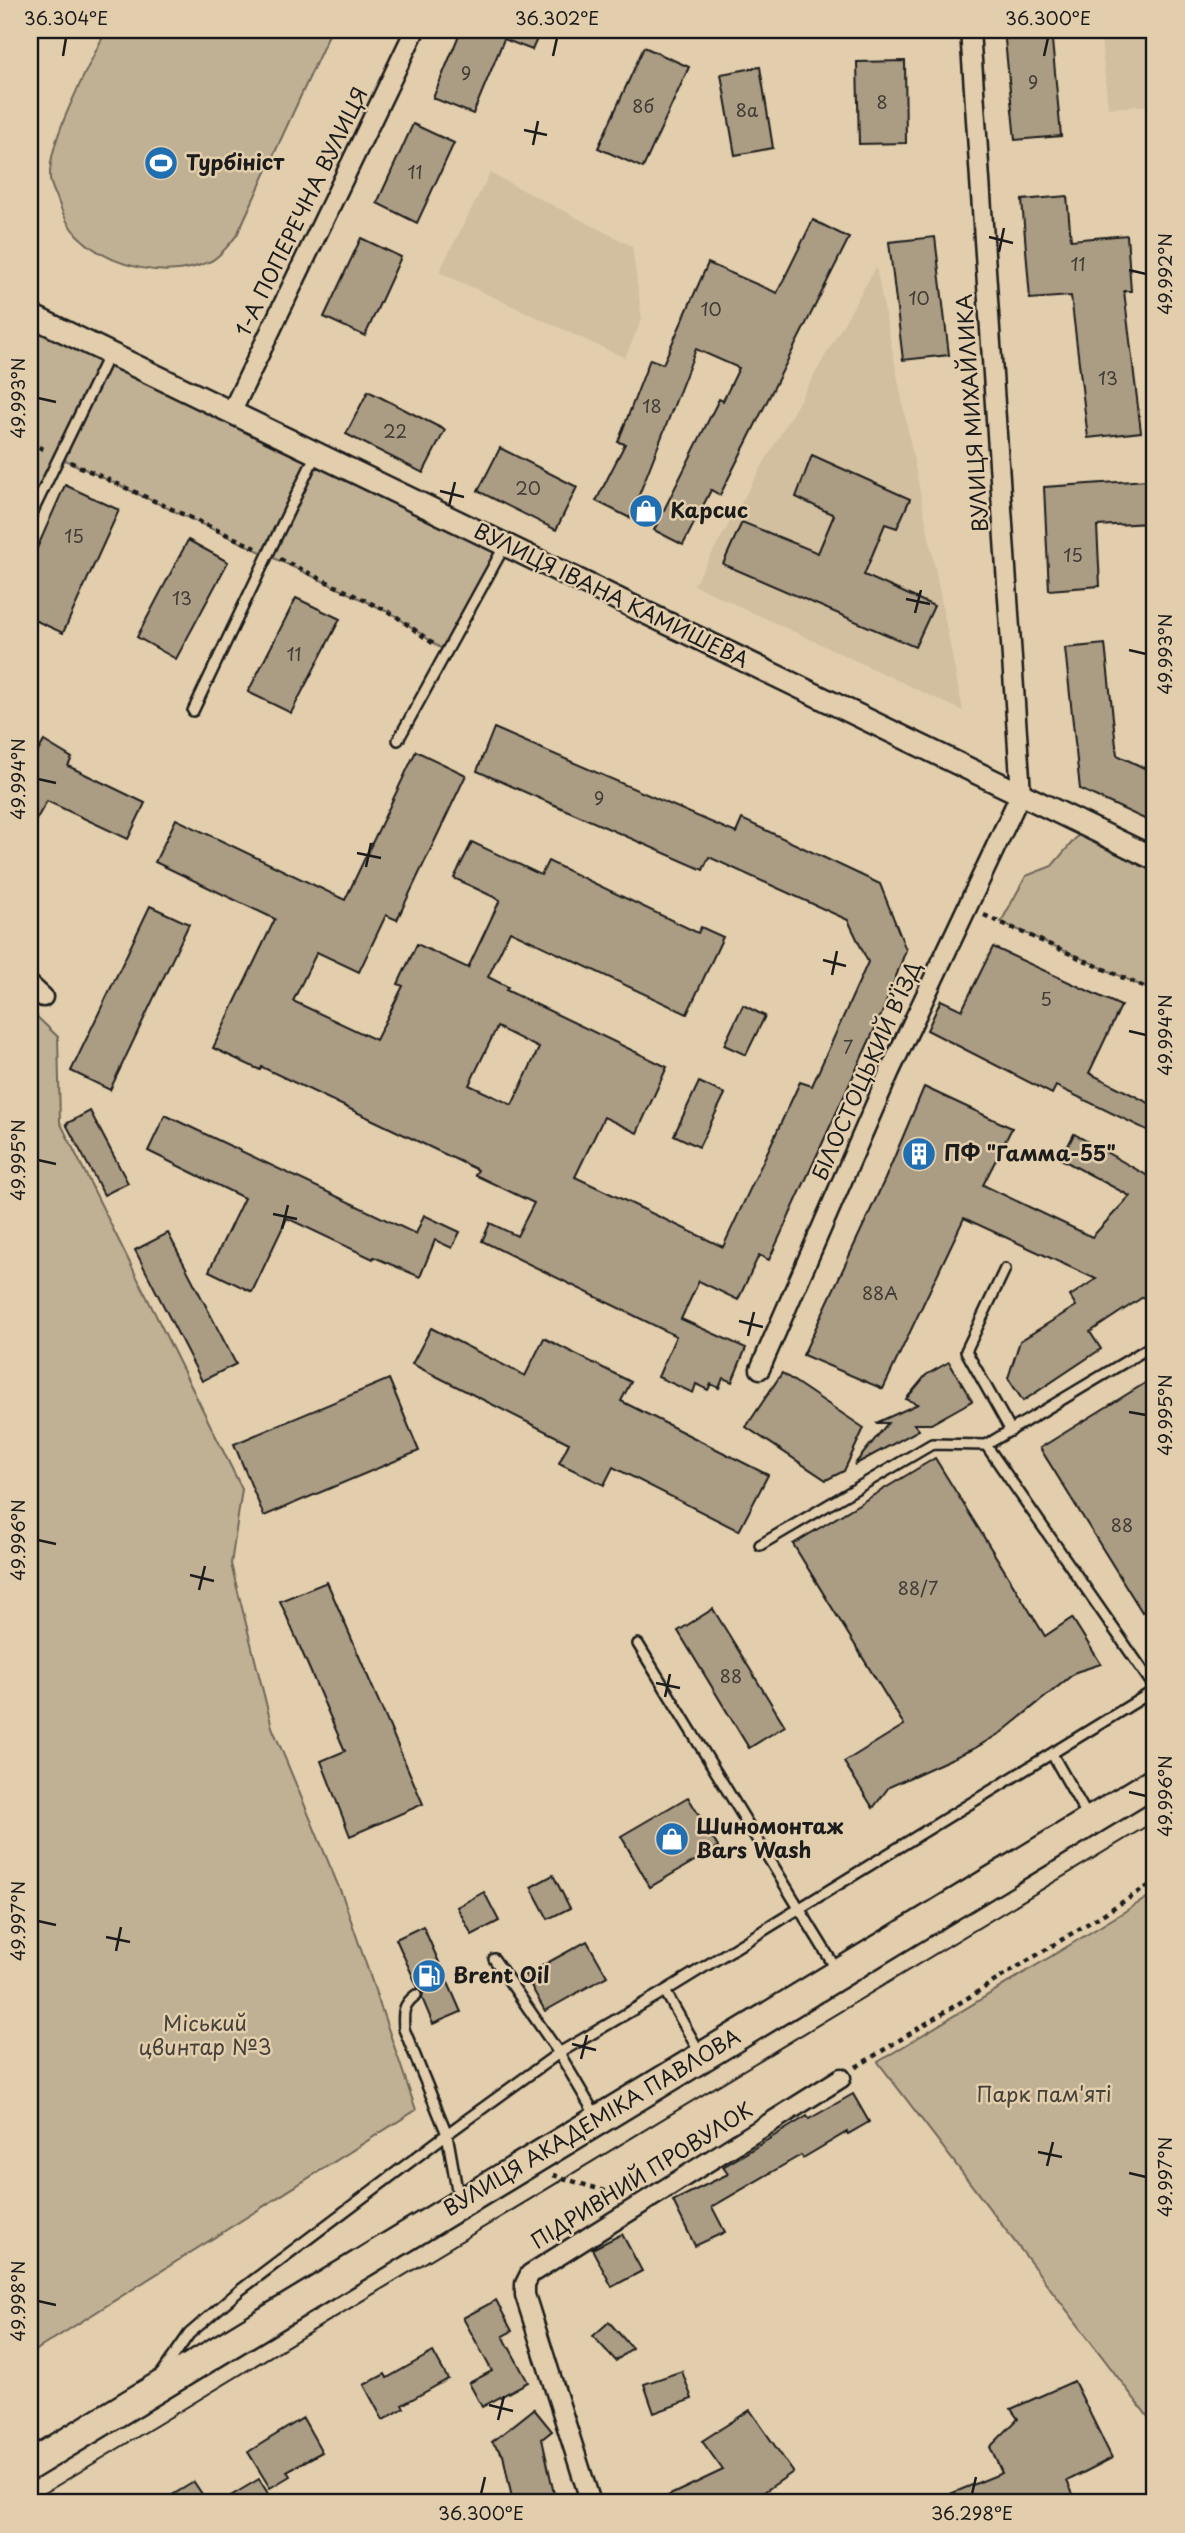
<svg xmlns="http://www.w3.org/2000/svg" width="1185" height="2533" font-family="'Playpen Sans',sans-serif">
  <rect width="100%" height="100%" fill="#e2ceac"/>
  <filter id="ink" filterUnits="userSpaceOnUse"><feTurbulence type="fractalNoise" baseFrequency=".0143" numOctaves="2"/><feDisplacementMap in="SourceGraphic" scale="14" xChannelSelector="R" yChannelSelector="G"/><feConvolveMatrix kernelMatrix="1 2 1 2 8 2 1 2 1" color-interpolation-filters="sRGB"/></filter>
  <g filter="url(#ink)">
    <g fill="#d2bfa0">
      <path d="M1100,30H1155V105L1108,108Z"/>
      <path d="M490,173L632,246L642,319L625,358L439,272Z"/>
      <path d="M876,267L963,711L694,585Z"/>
    </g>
    <g fill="#c1b194" stroke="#6e6658" stroke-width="2">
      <path d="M106,30H331L237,235C230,243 221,256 211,261C168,281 110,268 77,235C68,226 61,210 57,198C54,192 50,184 50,178C48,139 89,67 106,30Z"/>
      <path d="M30,315L505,545L446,652L393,614L59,457L30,517Z"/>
      <path d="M1086,826L1155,859V992L1001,922L1026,876L1052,866Z"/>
      <path d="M30,1010L58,1037L60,1122L242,1489L231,1564L272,1727L343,1897L416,2110L30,2354Z"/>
      <path d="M1155,1893V2426L878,2062Z"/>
    </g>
    <g fill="#ab9c84" stroke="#1c1c1c" stroke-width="2" fill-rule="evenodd">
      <path d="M461,30H541L532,50L504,39L473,114L433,98Z"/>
      <path d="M1004,30H1051L1061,136L1015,140Z"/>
      <path d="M644,47L689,67L643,168L598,148Z"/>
      <path d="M905,61L906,143L859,144L857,62Z"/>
      <path d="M760,67L773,148L735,155L721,74Z"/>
      <path d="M413,124L454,143L417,223L377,203Z"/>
      <path d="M1067,196L1071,240L1127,235L1131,291H1124L1141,432L1088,438L1071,296L1030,299L1022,200Z"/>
      <path d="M813,220L849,238L720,495L711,490L683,545L654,530L719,399L723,401L739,368L696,349L630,518L596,501L625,444L618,442L650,359L663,364L708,263L777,293Z"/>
      <path d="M935,237L949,355L903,360L889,242Z"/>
      <path d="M361,238L401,257L365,336L324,317Z"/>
      <path d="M368,391L445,430L423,473L346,434Z"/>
      <path d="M500,448L577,487L556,530L478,491Z"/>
      <path d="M812,455L910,499L897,528L885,524L864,575L934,606L915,647L723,564L742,522L818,553L834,515L796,497Z"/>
      <path d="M1147,480L1149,523L1097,526L1100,586L1049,590L1044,487Z"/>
      <path d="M65,485L119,510L63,633L30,618V564Z"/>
      <path d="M188,540L228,562L176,659L137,637Z"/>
      <path d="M296,598L340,619L291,713L248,692Z"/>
      <path d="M1105,644L1117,755L1155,773V824L1080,789L1065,648Z"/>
      <path d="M494,728L736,833L742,819L880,884L906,950L882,1013L769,1260L759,1255L738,1300L699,1281L681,1319L746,1348L732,1382L723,1378L719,1388L711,1384L708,1390L696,1384L693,1393L658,1377L676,1336L482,1241L490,1223L517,1236L534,1203L475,1175L478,1170L262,1067L260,1070L213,1048L275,919L155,862L176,819L345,900L416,751L466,775L397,920L386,915L359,972L317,952L293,1001L376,1040L403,986L398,984L417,944L468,968L500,900L454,878L472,842L541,875L548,861L698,933L701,927L723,937L687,1014L510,931L488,977L508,987L506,990L667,1067L637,1133L604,1117L575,1177L723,1247L800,1082L812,1086L868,962L848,920L709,857L703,870L477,771ZM497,1027L539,1048L512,1105L469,1085Z"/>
      <path d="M44,741L72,758L68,766L145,803L128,839L47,801L30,830V765Z"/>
      <path d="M150,906L189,924L110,1090L71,1071Z"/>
      <path d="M993,947L1121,1006L1089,1073L1155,1106V1134L1056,1086L1052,1094L927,1030L941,1000L962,1010Z"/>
      <path d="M743,1005L765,1016L746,1055L724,1045Z"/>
      <path d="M699,1082L725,1094L699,1147L674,1135Z"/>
      <path d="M924,1087L1012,1128L983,1185L1092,1237L1130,1196L1061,1159L1074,1134L1155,1180V1289L1090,1332L1101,1349L1023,1401L1008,1378L1020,1341L1076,1306L1070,1296L1096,1279L964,1218L883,1389L803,1355L885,1179Z"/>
      <path d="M90,1111L128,1183L104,1195L66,1124Z"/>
      <path d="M165,1115L416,1234L424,1215L460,1232L452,1248L435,1240L420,1277L374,1257L373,1259L287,1218L252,1292L209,1271L244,1198L148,1151Z"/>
      <path d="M168,1233L236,1364L202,1381L135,1250Z"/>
      <path d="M431,1328L525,1376L544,1338L631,1382L621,1401L768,1475L739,1531L613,1467L604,1485L559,1463L569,1443L412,1364Z"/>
      <path d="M949,1362L972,1401L931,1424H914L919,1430L854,1465L888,1423H876L918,1404L906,1399L926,1375Z"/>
      <path d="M782,1373L864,1428L844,1471L826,1480L746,1427Z"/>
      <path d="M1155,1377V1603L1142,1612L1040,1448Z"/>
      <path d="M389,1379L419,1451L264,1516L234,1444Z"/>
      <path d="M935,1458L1045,1636L1072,1618L1101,1664L1076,1672L1002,1732L975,1748L889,1787L873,1808L844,1762L904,1725L793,1544Z"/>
      <path d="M327,1582L423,1804L350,1836L321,1761L345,1751L280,1601Z"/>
      <path d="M713,1609L785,1726L749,1748L678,1631Z"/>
      <path d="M688,1797L718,1847L650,1887L621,1836Z"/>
      <path d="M553,1875L570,1908L548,1919L531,1887Z"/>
      <path d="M484,1892L499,1921L472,1935L457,1907Z"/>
      <path d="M423,1926L461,2012L433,2024L422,1998L423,1993L418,1988L396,1939Z"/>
      <path d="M587,1941L607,1976L545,2011L525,1975Z"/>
      <path d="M853,2094L869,2122L848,2134L847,2132L803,2158L801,2155L712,2207L725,2232L695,2246L673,2201L728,2174L723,2167L807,2116L809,2119Z"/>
      <path d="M622,2234L642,2271L612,2287L592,2249Z"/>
      <path d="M496,2300L512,2331L503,2336L528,2382L482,2407L469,2383L492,2371L463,2318Z"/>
      <path d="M609,2322L632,2348L616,2361L593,2336Z"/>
      <path d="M433,2352L448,2379L402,2405L404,2408L383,2420L364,2385L385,2374L387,2378Z"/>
      <path d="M682,2371L692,2399L654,2413L644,2384Z"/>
      <path d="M1074,2381L1112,2458L1067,2481L1077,2503H928L1002,2473L990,2447L1018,2419L1011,2409Z"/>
      <path d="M534,2409L552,2431L542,2439L556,2503H513L503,2455L492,2442Z"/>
      <path d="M750,2410L793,2472L748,2503L740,2493L719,2503H653L723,2470L702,2441Z"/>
      <path d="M303,2418L322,2452L287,2471L290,2476L270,2488L248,2452Z"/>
      <path d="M259,2479L274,2503H219Z"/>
      <path d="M194,2482L208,2503H159Z"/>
    </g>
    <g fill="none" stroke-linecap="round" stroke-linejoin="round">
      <g stroke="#1c1c1c" stroke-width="14">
        <g id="service">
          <path d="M30,517L109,354"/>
          <path d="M193,711L316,454"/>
          <path d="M398,740L505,545"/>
          <path d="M1005,1269L966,1351L1011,1431"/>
          <path d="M986,1445L1155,1688"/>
          <path d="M760,1545L932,1444L986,1445L1155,1344"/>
          <path d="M638,1644L838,1972"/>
          <path d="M1052,1754L1089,1819"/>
          <path d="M494,1959L559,2053L596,2116"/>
          <path d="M665,1991L700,2053"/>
          <path d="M459,2201L447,2134L559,2053L665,1991L1155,1690"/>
          <path d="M162,2373L189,2334L239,2291L447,2134L404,2029C403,2014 402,2005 416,1995"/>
        </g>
      </g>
      <g stroke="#1c1c1c" stroke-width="23">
        <g id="minor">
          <path d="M231,413L415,30"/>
          <path d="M30,985L43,997"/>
          <path d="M760,1369L890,1071L1021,793L970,30"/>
          <path d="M591,2503L525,2295V2284L530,2274L841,2078"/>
        </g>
      </g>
      <g stroke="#1c1c1c" stroke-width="26">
        <path id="tertiary" d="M30,315L1155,859"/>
      </g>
      <g stroke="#1c1c1c" stroke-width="33">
        <path id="primary" d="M30,2465L1155,1782"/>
      </g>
      <g stroke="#1c1c1c" stroke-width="4.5" stroke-dasharray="5 5" stroke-linecap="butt">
        <path d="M30,442L46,451"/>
        <path d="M70,462L256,548"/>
        <path d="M280,559L393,614L434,644"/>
        <path d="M984,915L1155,992"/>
        <path d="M856,2067L1155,1882"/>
        <path d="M553,2175L618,2195"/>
      </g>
      <use href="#service" stroke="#e2ceac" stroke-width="9"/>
      <use href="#minor" stroke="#e2ceac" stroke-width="18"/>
      <use href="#tertiary" stroke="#e2ceac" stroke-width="21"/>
      <use href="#primary" stroke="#e2ceac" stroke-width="28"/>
      <path stroke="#1c1c1c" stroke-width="2" d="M30,2502L1155,1821"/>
    </g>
  </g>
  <path fill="none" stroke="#1c1c1c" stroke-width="2.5" d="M63,56L66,38M553,56L557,38M1044,56L1048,38M524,130L547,135M533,145L538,121M989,237L1013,243M999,252L1004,228M1129,270L1146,274M38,398L56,402M440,491L464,497M449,506L455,482M906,599L930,604M915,613L921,590M1129,650L1146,654M38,779L56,783M357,853L381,858M366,867L371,843M823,960L846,966M832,975L837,951M1129,1031L1146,1035M38,1160L56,1164M273,1214L297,1219M282,1229L288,1205M739,1321L763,1327M748,1336L754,1312M1129,1412L1146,1415M38,1540L56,1544M190,1575L214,1581M199,1590L205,1566M656,1683L680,1688M665,1697L670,1674M1129,1792L1146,1796M38,1921L56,1925M106,1937L130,1942M116,1951L121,1927M572,2044L596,2050M581,2059L587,2035M1038,2152L1062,2157M1047,2166L1053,2142M1129,2173L1146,2177M38,2301L56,2305M489,2405L513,2411M498,2420L504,2396M481,2494L485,2477M972,2494L976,2477"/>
  <defs>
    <g id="stadium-disc" transform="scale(1.75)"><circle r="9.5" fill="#1f6fb2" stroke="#e2ceac"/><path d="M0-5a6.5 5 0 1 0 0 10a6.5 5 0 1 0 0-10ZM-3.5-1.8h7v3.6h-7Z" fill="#fff"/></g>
    <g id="shop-disc" transform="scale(1.75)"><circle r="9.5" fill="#1f6fb2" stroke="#e2ceac"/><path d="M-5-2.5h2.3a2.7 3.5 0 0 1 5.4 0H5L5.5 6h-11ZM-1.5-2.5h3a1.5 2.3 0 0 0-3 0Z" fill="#fff"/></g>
    <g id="building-disc" transform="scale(1.75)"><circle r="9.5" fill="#1f6fb2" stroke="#e2ceac"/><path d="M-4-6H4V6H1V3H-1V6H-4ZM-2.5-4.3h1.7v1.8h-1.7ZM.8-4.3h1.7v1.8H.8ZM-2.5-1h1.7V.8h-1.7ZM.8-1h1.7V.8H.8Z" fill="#fff"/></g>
    <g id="fuel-disc" transform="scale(1.75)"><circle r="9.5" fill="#1f6fb2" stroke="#e2ceac"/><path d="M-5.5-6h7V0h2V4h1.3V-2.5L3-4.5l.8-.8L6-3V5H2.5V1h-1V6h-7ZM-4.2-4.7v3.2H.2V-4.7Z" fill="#fff"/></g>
  </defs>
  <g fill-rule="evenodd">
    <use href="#stadium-disc" x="161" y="163"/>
    <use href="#shop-disc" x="646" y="511"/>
    <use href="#building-disc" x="919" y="1154"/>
    <use href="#shop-disc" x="672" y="1839"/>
    <use href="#fuel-disc" x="429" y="1976"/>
  </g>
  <g text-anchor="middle" stroke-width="5" stroke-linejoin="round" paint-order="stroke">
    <g font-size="18" fill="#403c36">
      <text x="466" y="80">9</text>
      <text x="1033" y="89">9</text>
      <text x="882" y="109">8</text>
      <text x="643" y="113">8б</text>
      <text x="747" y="117">8а</text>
      <text x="415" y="179">11</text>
      <text x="1078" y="271">11</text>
      <text x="919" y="305">10</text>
      <text x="711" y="316">10</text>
      <text x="1108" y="385">13</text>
      <text x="652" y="413">18</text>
      <text x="395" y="438">22</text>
      <text x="528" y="495">20</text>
      <text x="74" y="543">15</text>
      <text x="1073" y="562">15</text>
      <text x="182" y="605">13</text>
      <text x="294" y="661">11</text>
      <text x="599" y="805">9</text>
      <text x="1046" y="1006">5</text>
      <text x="848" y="1054">7</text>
      <text x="880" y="1300">88А</text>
      <text x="1122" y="1532">88</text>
      <text x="918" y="1595">88/7</text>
      <text x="731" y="1683">88</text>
    </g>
    <g font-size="21" font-weight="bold" fill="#1c1c1c" stroke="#e2ceac" text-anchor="start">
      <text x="186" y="170">Турбініст</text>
      <text x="670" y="518">Карсис</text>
      <text x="944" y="1161">ПФ "Гамма-55"</text>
      <text x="696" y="1834">Шиномонтаж<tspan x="696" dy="24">Bars Wash</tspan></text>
      <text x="453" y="1983">Brent Oil</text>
    </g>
    <g font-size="21" fill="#1c1c1c" stroke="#e2ceac">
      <text transform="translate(302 212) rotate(-64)" y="7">1-А ПОПЕРЕЧНА ВУЛИЦЯ</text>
      <text transform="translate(973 413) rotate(-94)" y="7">ВУЛИЦЯ МИХАЙЛИКА</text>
      <text transform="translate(611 596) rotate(26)" y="7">ВУЛИЦЯ ІВАНА КАМИШЕВА</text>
      <text transform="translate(867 1071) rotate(-66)" y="7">БІЛОСТОЦЬКИЙ В’ЇЗД</text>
      <text transform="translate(592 2123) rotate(-31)" y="7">ВУЛИЦЯ АКАДЕМІКА ПАВЛОВА</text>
      <text transform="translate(642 2176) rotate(-32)" y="7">ПІДРИВНИЙ ПРОВУЛОК</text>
    </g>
    <g font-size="21" fill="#45413a" stroke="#e2ceac">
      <text x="205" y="2031">Міський<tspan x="205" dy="24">цвинтар №3</tspan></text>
      <text x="1044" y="2102">Парк пам'яті</text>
    </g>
  </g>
  <rect width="1185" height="2533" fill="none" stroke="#e2ceac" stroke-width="77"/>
  <rect x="38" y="38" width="1108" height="2456" fill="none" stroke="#1c1c1c" stroke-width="2.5"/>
  <g font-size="18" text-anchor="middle" fill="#1c1c1c">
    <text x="66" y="25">36.304°E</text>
    <text x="557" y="25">36.302°E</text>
    <text x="1048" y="25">36.300°E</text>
    <text transform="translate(1166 274) rotate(-90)" y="6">49.992°N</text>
    <text transform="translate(19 398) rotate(-90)" y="6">49.993°N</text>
    <text transform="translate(1166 654) rotate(-90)" y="6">49.993°N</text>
    <text transform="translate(19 779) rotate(-90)" y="6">49.994°N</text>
    <text transform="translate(1166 1035) rotate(-90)" y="6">49.994°N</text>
    <text transform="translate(19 1160) rotate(-90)" y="6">49.995°N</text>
    <text transform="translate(1166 1415) rotate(-90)" y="6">49.995°N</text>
    <text transform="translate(19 1540) rotate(-90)" y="6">49.996°N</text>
    <text transform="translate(1166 1796) rotate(-90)" y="6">49.996°N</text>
    <text transform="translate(19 1921) rotate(-90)" y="6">49.997°N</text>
    <text transform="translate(1166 2177) rotate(-90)" y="6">49.997°N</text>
    <text transform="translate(19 2301) rotate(-90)" y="6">49.998°N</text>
    <text x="481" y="2520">36.300°E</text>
    <text x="972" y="2520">36.298°E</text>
  </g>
</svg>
